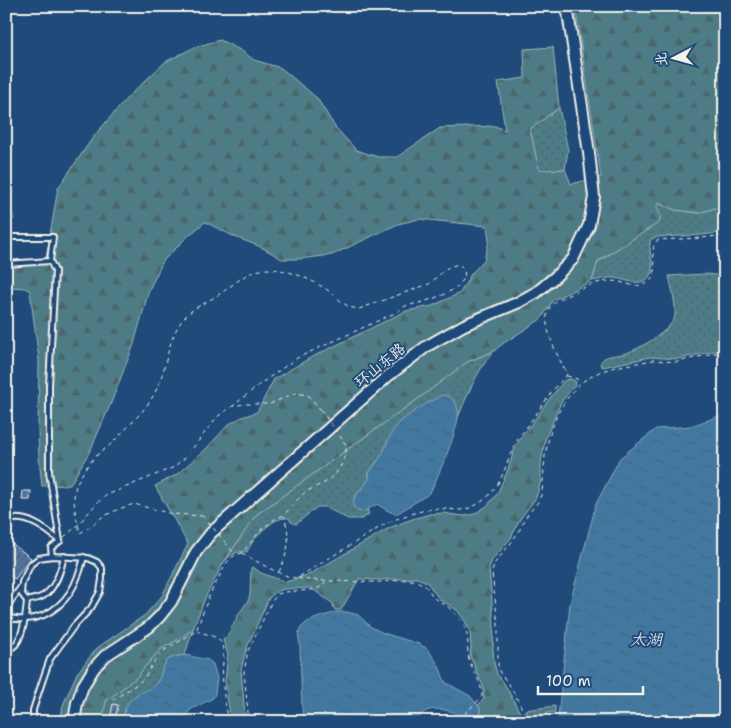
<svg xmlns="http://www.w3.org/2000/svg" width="731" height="728" font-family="'Shantell Sans','LXGW WenKai TC',sans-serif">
  <defs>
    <pattern id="grass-dots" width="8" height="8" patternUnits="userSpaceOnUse" patternTransform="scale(1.25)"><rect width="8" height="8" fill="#4d7c86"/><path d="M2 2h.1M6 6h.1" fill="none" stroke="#4b6569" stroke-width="1.8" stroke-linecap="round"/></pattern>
    <pattern id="forest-firs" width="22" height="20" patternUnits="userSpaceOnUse" patternTransform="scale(1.25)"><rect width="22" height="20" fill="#4d7c86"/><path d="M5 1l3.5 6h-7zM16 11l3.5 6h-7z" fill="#4b6569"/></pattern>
    <pattern id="water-ripples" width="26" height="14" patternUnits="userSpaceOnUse" patternTransform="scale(1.25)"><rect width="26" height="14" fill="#4378a0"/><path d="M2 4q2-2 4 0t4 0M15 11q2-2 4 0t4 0" fill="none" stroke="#466278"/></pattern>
    <pattern id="building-hatch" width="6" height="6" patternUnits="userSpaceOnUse" patternTransform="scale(1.25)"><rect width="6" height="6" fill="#5374a4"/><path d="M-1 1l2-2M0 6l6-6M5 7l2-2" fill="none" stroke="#4e5e75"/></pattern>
  </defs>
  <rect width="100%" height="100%" fill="#1f4a7a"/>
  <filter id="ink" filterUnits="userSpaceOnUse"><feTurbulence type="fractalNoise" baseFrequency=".02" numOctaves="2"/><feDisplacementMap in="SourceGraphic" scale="10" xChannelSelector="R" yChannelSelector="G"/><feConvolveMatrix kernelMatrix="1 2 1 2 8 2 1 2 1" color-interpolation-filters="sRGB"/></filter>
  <g filter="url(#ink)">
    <g fill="url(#grass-dots)" stroke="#a0b6b7">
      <path d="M559,108L568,150L565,169L539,171L530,129Z"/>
      <path d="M658,203L675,210L699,213L725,205V232L702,235L658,237L651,239C647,249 654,260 652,270C647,290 627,280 615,278C608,277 599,280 592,281L598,262L609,255L660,215L656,207Z"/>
      <path d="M705,274L725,276V349L678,359L650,357L603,367L600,365C601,361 603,358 607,357C612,355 618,355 623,354C638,350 667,333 674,319C678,310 671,286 669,276Z"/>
      <path d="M494,351C477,370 467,396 457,420L458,411L389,438L383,453L369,473V479L354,498L363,512L367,509L369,514L362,519H348L325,507H317L296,524L291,522L289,518C285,518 281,518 277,520C265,526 252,540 247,552C237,550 230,555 224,562L256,515L422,396L467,362Z"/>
      <path d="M193,629L185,655C155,658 168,672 154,686C150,690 145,691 140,693C126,702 125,707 122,722H102L106,701L137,677L147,664L161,649L179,639Z"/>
      <path d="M555,706V712L529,716L525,710Z"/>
    </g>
    <g fill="url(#forest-firs)" stroke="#a0b6b7">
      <path d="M575,6H725V205L699,213L675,210L658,203L657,207L660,215V222L598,261L592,281L553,300L541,319L501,345L494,351L467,362L422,396L256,515L224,562L206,596L193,629L179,639L161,649L147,664L137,677L106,701L102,722H60L63,705L77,673L97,648L145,615L162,596L188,544L155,486L176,475L205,450L229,424L242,417L257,412L274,379L310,358L406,311L432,306L460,293L471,274L484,260L489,241L487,226L419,219L398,224L332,255L299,259H282L261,247L235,237L205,222L186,238L163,261L149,290L134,344L111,403L91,449L70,485L42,486L39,458L38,429L39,360L30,291L25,288L6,287V268L45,264L58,188L94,136L128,97L165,62L195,47L220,40L242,51L254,60L281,68L317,98L335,127L356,150L378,157H397L440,128L495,126L505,130L498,82L525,78L524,49L553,47L559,108L530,129L539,170L565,169L571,184L601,177Z"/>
      <path d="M568,379L573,380L576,382L575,385L561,402L545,440L541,463V480L536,498L520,519L511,538L492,560L489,568L494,626L493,649L494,663L497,674L504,683L525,722H482L480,720V708L478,705L484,699L483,686L470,656L471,647L470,632L465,621L457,610L439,599L427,582L417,578L377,580L359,579L341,610H335L332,603L311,588L284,589L276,592L269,598L248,645L244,657L241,670L245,716L247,722H231L225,681L228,655L223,640L227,636L240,612L248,601L250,595L251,568L253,567L261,573L286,582L310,574L389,528L412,519L430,514L444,513L455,515L464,516L474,514L487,506L497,494L507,472L516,445L550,398L564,381Z"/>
    </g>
    <path fill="#4d7c86" stroke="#a0b6b7" d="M6,192L14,219L6,221Z"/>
    <g fill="url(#water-ripples)" stroke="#8aa8bd">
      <path d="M442,395C447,395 449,396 452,399C455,402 457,406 458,410C461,426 438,475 431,491L427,495L398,513C390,514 384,508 377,504L363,512L358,511L353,506L354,498L369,479V473L383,453L389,438L394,429L401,421L416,410L429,402Z"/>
      <path d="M725,414V722H586L585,720L558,717L570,603L596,504L620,458L656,429L691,426Z"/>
      <path d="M336,612H347L358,615L371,627L383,633L419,644L426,648L432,655L439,666L445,682L470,696L480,708V720L482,722H462L454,712C439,709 424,705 416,722H303C301,697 301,672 300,647C300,640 296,634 301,628C308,618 326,616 336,612Z"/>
      <path d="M185,655L208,660L213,664L217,678L215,694L213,698L190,710L183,722H122C125,708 126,701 140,693C144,691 150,689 154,686C168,672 155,658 185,655Z"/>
    </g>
    <g fill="url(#building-hatch)" stroke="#f4f1e8">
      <path d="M23,491H31L30,500H22Z"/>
      <path d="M6,539L31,558L15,579L6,573Z"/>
      <path d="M113,704L118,705L116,715L111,714Z"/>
    </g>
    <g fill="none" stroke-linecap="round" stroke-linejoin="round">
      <g stroke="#f4f1e8" stroke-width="8">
        <g id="lane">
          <path d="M6,237H53L50,261L55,271L49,385V472L60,541L51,548L52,556"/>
          <path d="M6,264L50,261"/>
          <path d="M6,521C25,513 46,529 60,541"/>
          <path d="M27,601C32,599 38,599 43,596C56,588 61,570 64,556"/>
          <path d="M6,608L21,587"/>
          <path d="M6,618C13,618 20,620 26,619C51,618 70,599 78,576C81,570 82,563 84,557"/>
          <path d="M6,651C9,649 14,647 16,644C24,633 26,614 27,601L21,593L22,582L31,564L39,558L52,556L88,558L97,562L102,568V579L100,592L91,608L74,626L50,659L42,682L33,710V722"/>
        </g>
      </g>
      <g stroke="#f4f1e8" stroke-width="14">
        <path id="secondary" d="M74,722L77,703L83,686L94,668L105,656L149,627L160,616L171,602L196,552L211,533L388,376L427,346L464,325L517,303L537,292L555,277L573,259L589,225L594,197L589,153L567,6"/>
      </g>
      <g stroke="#f4f1e8" stroke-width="1" stroke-dasharray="4 4" stroke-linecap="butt">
        <path d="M567,376L577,379L580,383"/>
        <path d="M203,516L172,514L134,504L119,509L102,517L90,527L80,533C76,516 70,497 78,481C83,472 89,463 96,456C101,452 106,448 111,444C122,433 134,421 145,408C152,399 157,390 161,378C168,357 170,332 186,316C195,306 210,301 221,293C233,285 245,273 260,270C281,265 314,280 330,292C341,300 345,308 359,309L429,284L447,268L455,265H460L464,270L465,277L458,287L443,295L423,302L405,306L397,312L297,358L260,384L233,406"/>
        <path d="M64,537L76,527L97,503L107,495L172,468L186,457L217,417L233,406L244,404H270L295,393L308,395L321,410"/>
        <path d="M225,542L235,555"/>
        <path d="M242,553C256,561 282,577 297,578L385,524C400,517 417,511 433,509C441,508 448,509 456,510C471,511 487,500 495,488C505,474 508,457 516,442L553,390L566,376L567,374C559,358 540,325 549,309C554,300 567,296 575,292C586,286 598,281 611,281C623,281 634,289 645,284C665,276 645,249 658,240L702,238L725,235"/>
        <path d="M279,572C289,549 291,540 284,516"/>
        <path d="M298,578L309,580C332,581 355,582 378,582C389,582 406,578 416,581C429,586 428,591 435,599C439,602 444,604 448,607C457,614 465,624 467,635C469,641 467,648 468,654C470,670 482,678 482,697L456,722"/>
        <path d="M196,631C203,633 217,636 221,642C224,649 223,655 223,662C221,682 225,702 228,722"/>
        <path d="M113,700L140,682L145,677L153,663L163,651L185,638L196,631L210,594L227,562L235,555L242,553L262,529L275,519L284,515L295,502L305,492L326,482L336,473L342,464L346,453V445L342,439"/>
        <path d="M249,722L244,672L248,651L272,601L278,594L285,592L311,590L317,589L323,585L325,582"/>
        <path d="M529,722L511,687L500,673L498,668V624L492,573L494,564L511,543L519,531L525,518L538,502L542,493L545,456L549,437L557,415L565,401L580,383L599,372L615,367L653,360L676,362L725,351"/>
      </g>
      <use href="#lane" stroke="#1f4a7a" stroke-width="4"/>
      <use href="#secondary" stroke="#1f4a7a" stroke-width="10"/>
      <g stroke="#f4f1e8" stroke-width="1" stroke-dasharray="4 4" stroke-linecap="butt">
        <path d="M321,410L342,439"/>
        <path d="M203,516L225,542"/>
      </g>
    </g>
  </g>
  <g text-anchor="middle" stroke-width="4" stroke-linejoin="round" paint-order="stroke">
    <g font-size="15" fill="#f4f1e8" stroke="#1f4a7a">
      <text transform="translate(380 365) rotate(-39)" y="5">环山东路</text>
    </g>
    <g font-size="16" font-style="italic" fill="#d9dfdd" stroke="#1f4a7a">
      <text x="646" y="645">太湖</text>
    </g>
  </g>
  <rect width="731" height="728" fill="none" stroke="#1f4a7a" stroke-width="25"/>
  <rect x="12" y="12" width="706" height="703" fill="none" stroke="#f4f1e8" stroke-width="2" filter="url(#ink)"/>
  <g transform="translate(674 58) rotate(264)" stroke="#1f4a7a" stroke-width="4" paint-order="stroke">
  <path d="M0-4L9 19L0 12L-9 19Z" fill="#f4f1e8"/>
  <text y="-8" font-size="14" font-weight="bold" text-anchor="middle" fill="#f4f1e8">北</text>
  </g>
  <path d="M538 686v8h105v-8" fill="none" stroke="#f4f1e8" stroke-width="2.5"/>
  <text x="546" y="686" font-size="15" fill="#f4f1e8" stroke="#1f4a7a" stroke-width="4" paint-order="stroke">100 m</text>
</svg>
